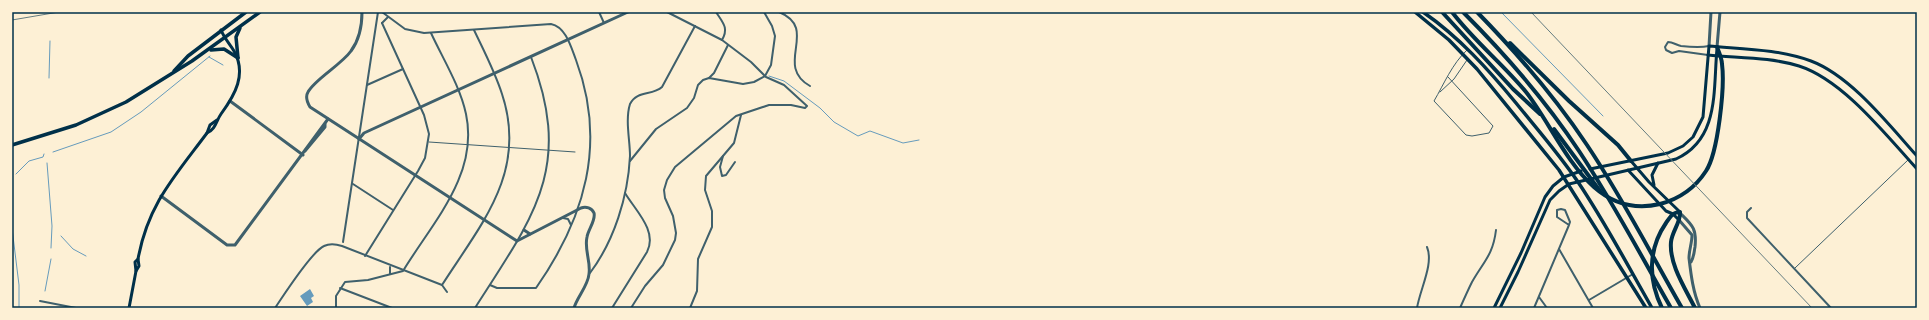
<svg xmlns="http://www.w3.org/2000/svg" width="1929" height="320" font-family="Overpass,sans-serif">
  <rect width="100%" height="100%" fill="#fdf0d5"/>
  <path fill="#669bbc" d="M310,289L314,296L311,298L313,302L307,306L300,296Z"/>
  <g fill="none" stroke-linecap="round" stroke-linejoin="round">
    <g stroke="#669bbc" stroke-width="1">
      <path d="M1501,12L1603,116"/>
      <path d="M231,13L232,12"/>
      <path d="M209,57L223,65"/>
      <path d="M769,76L784,81L820,108L834,122L858,136L870,131L903,143L919,140"/>
      <path d="M49,78L50,41"/>
      <path d="M53,152L111,132L141,112L210,56"/>
      <path d="M47,163L52,226L51,248"/>
      <path d="M16,174L29,161L43,157L44,154"/>
      <path d="M12,228L19,285V308"/>
      <path d="M61,236L73,249L86,256"/>
      <path d="M45,291L51,259"/>
    </g>
    <g stroke="#3f606c" stroke-width="1">
      <path d="M1448,77L1493,126L1489,133L1472,136L1466,135L1434,101C1444,84 1452,64 1467,50"/>
      <path d="M1440,92L1454,79L1467,60"/>
      <path d="M429,142L575,152"/>
      <path d="M1795,268L1908,160"/>
    </g>
    <g stroke="#3f606c" stroke-width="2">
      <path d="M382,12L405,29L424,33L551,24C566,27 571,47 576,60C607,143 585,218 536,288H497L490,285"/>
      <path d="M599,12L604,23"/>
      <path d="M716,12C723,23 729,28 722,40"/>
      <path d="M779,12C820,29 773,65 810,86"/>
      <path d="M382,23L388,17"/>
      <path d="M1708,55L1679,51L1672,53L1666,50L1665,47L1668,42C1673,42 1676,45 1681,46C1690,47 1700,48 1709,46"/>
      <path d="M709,78L714,73L728,45"/>
      <path d="M367,85L403,69"/>
      <path d="M723,156L720,167L722,176L726,175L735,162"/>
      <path d="M630,161L656,129L687,108L694,98L698,85L703,80L709,78L743,84L754,82L765,76L771,65L775,36L772,26L764,12"/>
      <path d="M353,184L393,210"/>
      <path d="M1751,208L1747,212V218L1831,308"/>
      <path d="M563,218L568,219L571,225"/>
      <path d="M343,242L378,12"/>
      <path d="M1559,249L1593,308"/>
      <path d="M365,256L418,171L425,158L429,134L424,115L382,23"/>
      <path d="M390,267V274"/>
      <path d="M590,273C614,241 628,197 630,156C630,140 625,120 630,104C637,90 652,96 662,87L695,26"/>
      <path d="M442,285C481,224 528,172 502,94C495,72 484,51 474,30"/>
      <path d="M340,288L392,308"/>
      <path d="M1539,297L1547,308"/>
      <path d="M1589,300L1633,274"/>
      <path d="M40,301L76,308"/>
      <path d="M275,308C284,295 311,252 324,246C330,243 336,244 342,246L442,285L447,292"/>
      <path d="M336,308V296L345,282L368,280L403,271C432,223 479,175 466,114C460,86 443,59 431,33"/>
      <path d="M475,308C533,217 574,168 531,57"/>
      <path d="M612,308L647,252C658,231 635,210 625,193"/>
      <path d="M625,308H631"/>
      <path d="M631,308L645,286L663,265L675,240L676,233L673,216L665,198L664,190L667,180L675,167L736,116L769,105H791L805,108L807,106L784,85L766,77L751,62L722,40L667,12"/>
      <path d="M690,308L697,291L698,259L712,227V211L705,190L706,176L734,143L741,115"/>
      <path d="M1417,308C1420,289 1434,264 1427,247"/>
      <path d="M1460,308C1464,299 1468,290 1472,282C1484,261 1493,255 1496,230"/>
      <path d="M1534,308L1569,225L1570,222L1565,210L1561,209L1557,210V217L1569,225"/>
    </g>
    <g stroke="#3f606c" stroke-width="3">
      <path d="M362,12C362,26 360,39 351,51C341,65 315,79 308,92C305,97 307,102 310,107L517,241L581,208C586,206 592,208 594,213C596,220 588,230 587,237C584,250 591,261 589,274C588,286 577,297 574,308"/>
      <path d="M1709,46L1711,12"/>
      <path d="M1717,47L1720,12"/>
      <path d="M230,101L303,155"/>
      <path d="M359,139L364,133L628,12"/>
      <path d="M305,151L325,127V124"/>
      <path d="M161,196L227,245H235L328,119"/>
      <path d="M1680,213C1692,225 1697,228 1695,247C1694,252 1694,257 1691,262"/>
      <path d="M1679,220L1692,235C1692,243 1689,250 1689,258C1691,275 1693,292 1700,308"/>
      <path d="M524,230L530,234"/>
    </g>
    <g stroke="#003049" stroke-width="3">
      <path d="M1708,55C1738,58 1770,57 1799,66C1843,80 1886,135 1917,169"/>
      <path d="M207,133L210,125L217,120"/>
      <path d="M1631,161L1649,182L1680,212"/>
      <path d="M1590,169L1668,153L1683,146L1693,137L1703,117L1709,46C1742,49 1779,49 1811,61C1851,76 1889,125 1917,156"/>
      <path d="M1628,170L1666,211L1673,214L1679,220"/>
      <path d="M1654,185L1652,175L1658,163"/>
      <path d="M136,271L135,262L138,259C148,204 175,176 207,133C216,129 216,121 221,114C235,95 247,74 234,51C230,44 224,38 221,30"/>
      <path d="M129,308L136,271L139,266L138,259"/>
      <path d="M1494,308L1521,253L1545,197L1553,186L1564,177L1581,171"/>
      <path d="M1500,308L1518,272L1550,200L1559,191L1569,184L1676,159C1720,139 1713,89 1717,49"/>
    </g>
    <g stroke="#003049" stroke-width="3.5">
      <path d="M1415,12L1449,40L1477,69L1559,170L1646,308"/>
      <path d="M1423,12C1459,37 1488,69 1516,103C1537,129 1559,154 1578,182C1605,222 1628,266 1652,308"/>
      <path d="M211,50L224,49L238,58"/>
      <path d="M238,58L236,37L240,28"/>
      <path d="M174,71L188,56L246,12"/>
      <path d="M12,145L76,125L126,102L192,61L260,12"/>
    </g>
    <g stroke="#003049" stroke-width="4">
      <path d="M1442,12L1513,89L1540,114"/>
      <path d="M1452,12C1474,41 1503,64 1526,92C1561,136 1587,221 1660,204C1679,199 1695,188 1706,171C1718,153 1725,87 1722,64C1722,59 1719,52 1717,47"/>
      <path d="M1463,12C1506,55 1546,101 1579,151C1613,202 1641,256 1671,308"/>
      <path d="M1477,12C1517,53 1555,97 1587,145C1622,197 1651,254 1682,308"/>
      <path d="M1510,43L1569,101L1618,145L1631,161"/>
      <path d="M1554,129L1600,191"/>
      <path d="M1662,308C1648,280 1648,249 1666,223C1670,217 1673,212 1680,212C1681,222 1672,231 1671,242C1669,264 1685,288 1695,308"/>
    </g>
    <g stroke="#657d81" stroke-width="1">
      <path d="M12,12H15"/>
      <path d="M1531,12L1812,308"/>
      <path d="M12,20L59,12"/>
    </g>
  </g>
  <rect width="1929" height="320" fill="none" stroke="#fdf0d5" stroke-width="26"/>
  <rect x="13" y="13" width="1903" height="294" fill="none" stroke="#003049" stroke-width="1.5"/>
</svg>
